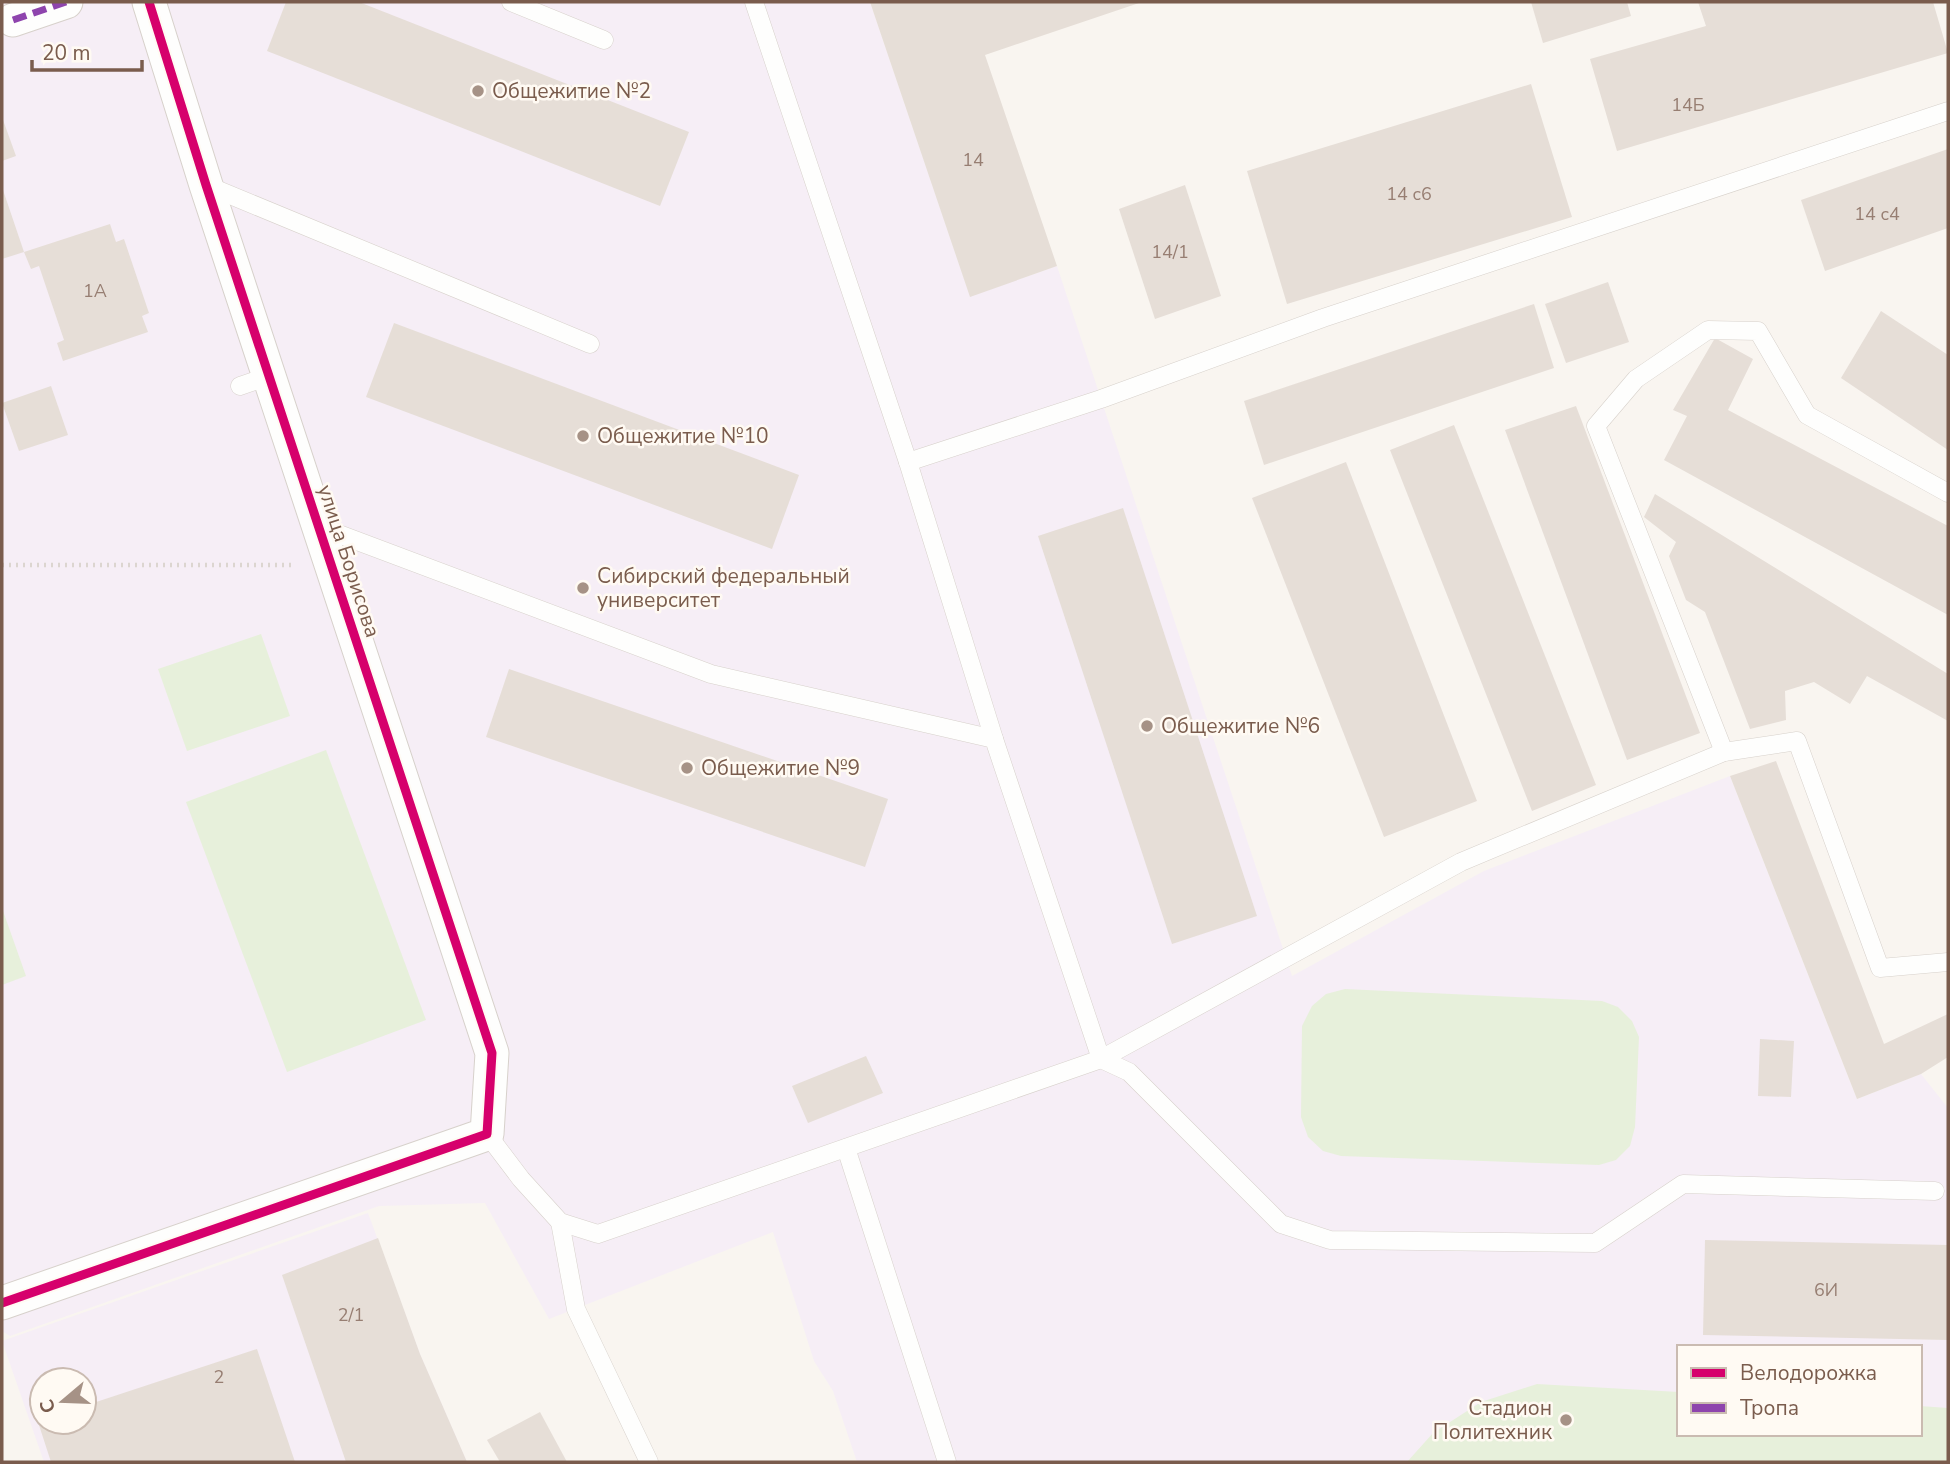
<svg xmlns="http://www.w3.org/2000/svg" width="1950" height="1464" font-family="'Nunito Sans',sans-serif">
  <rect width="100%" height="100%" fill="#f9f5f0"/>
  <g fill="#f6eef6" fill-rule="evenodd">
    <path d="M2,2H870L970,296L1057,266L1292,976L1484,871L1730,776L1857,1099L1921,1074L1948,1108V1462H857L833,1391L814,1361L773,1232L549,1319L485,1203L379,1206L10,1336L2,1331ZM1679,1347H1920V1434H1679Z"/>
    <path d="M368,1213L420,1354L467,1462H44L2,1341ZM42,1380H84V1422H42Z"/>
  </g>
  <g fill="#e7f0db">
    <path d="M261,634L290,716L187,751L158,669Z"/>
    <path d="M326,750L426,1020L287,1072L186,802Z"/>
    <path d="M2,908L26,976L2,985Z"/>
    <path d="M1345,989L1602,1001L1618,1007L1632,1021L1639,1037L1635,1127L1630,1146L1616,1160L1599,1165L1341,1156L1323,1151L1308,1137L1301,1117L1302,1026L1312,1006L1326,994Z"/>
    <path d="M1537,1384L1679,1392V1434H1920V1406L1948,1408V1462H1407L1433,1433L1481,1402Z"/>
  </g>
  <g fill="#e6ded7">
    <path d="M286,2H359L689,132L660,206L267,51Z"/>
    <path d="M870,2H1142L985,55L1057,266L970,297Z"/>
    <path d="M1531,2H1627L1631,16L1543,43Z"/>
    <path d="M1698,2H1933L1948,53L1617,151L1590,59L1706,26Z"/>
    <path d="M1531,84L1572,217L1287,304L1247,171Z"/>
    <path d="M2,117L16,156L2,161Z"/>
    <path d="M1948,149V228L1825,271L1801,200Z"/>
    <path d="M1185,185L1221,296L1155,319L1119,209Z"/>
    <path d="M2,187L24,252L2,259Z"/>
    <path d="M110,224L116,242L124,239L149,313L142,316L148,332L63,361L57,343L64,340L39,266L31,269L24,252Z"/>
    <path d="M1608,282L1629,342L1566,363L1545,304Z"/>
    <path d="M1534,304L1554,368L1264,465L1244,401Z"/>
    <path d="M1881,311L1948,355V450L1841,378Z"/>
    <path d="M394,323L799,475L772,549L366,397Z"/>
    <path d="M1715,338L1753,359L1728,410L1948,526V615L1664,460L1687,416L1673,410Z"/>
    <path d="M51,386L68,435L19,451L2,403Z"/>
    <path d="M1576,406L1700,733L1627,760L1505,430Z"/>
    <path d="M1454,425L1596,785L1532,811L1390,450Z"/>
    <path d="M1346,462L1477,801L1384,837L1252,498Z"/>
    <path d="M1655,494L1948,674V721L1867,676L1850,704L1814,682L1785,691L1786,720L1750,729L1705,612L1686,600L1669,556L1676,542L1644,517Z"/>
    <path d="M1123,508L1257,916L1172,944L1038,536Z"/>
    <path d="M509,669L888,799L865,867L486,737Z"/>
    <path d="M1776,761L1884,1044L1948,1014V1057L1921,1074L1857,1099L1730,776Z"/>
    <path d="M1760,1039L1794,1041L1791,1097L1758,1096Z"/>
    <path d="M866,1056L883,1093L808,1123L792,1086Z"/>
    <path d="M378,1238L420,1354L467,1462H346L282,1275Z"/>
    <path d="M1705,1240L1948,1245V1340L1703,1335Z"/>
    <path d="M257,1349L295,1462H51L38,1422H84V1406Z"/>
    <path d="M540,1412L567,1462H500L487,1440Z"/>
  </g>
  <g fill="none" stroke-linecap="round" stroke-linejoin="round">
    <g stroke="#d7d1cb" stroke-width="19">
      <g id="lane">
        <path d="M511,2L604,40"/>
        <path d="M754,2L908,462L994,739"/>
        <path d="M206,185L590,344"/>
        <path d="M240,386L269,376"/>
        <path d="M908,462L1101,399L1323,318L1948,111"/>
        <path d="M320,527L711,674L994,739L1101,1059L1129,1072L1281,1224L1330,1240L1595,1243L1683,1184L1935,1191"/>
        <path d="M1724,752L1596,426L1636,379L1708,330L1758,331L1807,415L1948,493"/>
        <path d="M487,1134L521,1179L560,1222L598,1234L1101,1059L1461,862L1724,752L1797,741L1880,968L1948,962"/>
        <path d="M846,1148L947,1462"/>
        <path d="M560,1222L576,1309L649,1462"/>
      </g>
    </g>
    <g stroke="#d7d1cb" stroke-width="35">
      <g id="street">
        <path d="M13,20L66,2"/>
        <path d="M2,1303L487,1134L492,1053L206,185L149,2"/>
      </g>
    </g>
    <path stroke="#dcd5d0" stroke-width="4.5" stroke-dasharray="2 5" stroke-linecap="butt" d="M2,565H295"/>
    <use href="#lane" stroke="#fefefd" stroke-width="18"/>
    <use href="#street" stroke="#fefefd" stroke-width="33"/>
    <path stroke="#8e44ad" stroke-width="7" stroke-dasharray="14 7" stroke-linecap="butt" d="M13,20L66,2"/>
    <g stroke="#fffaf3" stroke-width="13">
      <path id="cycleway" d="M2,1303L487,1134L492,1053L206,185L149,2"/>
    </g>
    <use href="#cycleway" stroke="#d6006c" stroke-width="9"/>
  </g>
  <g fill="#a69286" stroke="#fffaf3" stroke-width="2.5">
    <circle cx="478" cy="91" r="7"/>
    <circle cx="583" cy="436" r="7"/>
    <circle cx="583" cy="588" r="7"/>
    <circle cx="1147" cy="726" r="7"/>
    <circle cx="687" cy="768" r="7"/>
    <circle cx="1566" cy="1420" r="7"/>
  </g>
  <g text-anchor="middle" stroke-width="5" stroke-linejoin="round" paint-order="stroke">
    <g font-size="18" fill="#977e72">
      <text x="1688" y="111">14Б</text>
      <text x="973" y="166">14</text>
      <text x="1409" y="200">14 с6</text>
      <text x="1877" y="220">14 с4</text>
      <text x="1170" y="258">14/1</text>
      <text x="95" y="297">1А</text>
      <text x="1826" y="1296">6И</text>
      <text x="351" y="1321">2/1</text>
      <text x="219" y="1383">2</text>
    </g>
    <g font-size="21" fill="#7a5c4d" stroke="#fffaf3" text-anchor="start">
      <text x="492" y="98">Общежитие №2</text>
      <text x="597" y="443">Общежитие №10</text>
      <text x="597" y="583">Сибирский федеральный<tspan x="597" dy="24">университет</tspan></text>
      <text x="1161" y="733">Общежитие №6</text>
      <text x="701" y="775">Общежитие №9</text>
      <text x="1552" y="1415" text-anchor="end">Стадион<tspan x="1552" dy="24">Политехник</tspan></text>
    </g>
    <g font-size="21" fill="#7a5c4d" stroke="#fffaf3">
      <text transform="translate(349 561) rotate(72)" y="7">улица Борисова</text>
    </g>
  </g>
  <rect width="1950" height="1464" fill="none" stroke="#7a5c4d" stroke-width="7"/>
  <rect x="1677" y="1345" width="245" height="91" fill="#fffaf3" stroke="#cabbb1" stroke-width="2"/>
  <rect x="1691" y="1368" width="35" height="10" fill="#d6006c" stroke="#cabbb1" stroke-width="2"/>
  <text x="1740" y="1380" font-size="21" fill="#7a5c4d">Велодорожка</text>
  <rect x="1691" y="1403" width="35" height="10" fill="#8e44ad" stroke="#cabbb1" stroke-width="2"/>
  <text x="1740" y="1415" font-size="21" fill="#7a5c4d">Тропа</text>
  <g transform="translate(63 1401) rotate(251)"><circle r="33" fill="#fffaf3" stroke="#cabbb1" stroke-width="2"/>
  <path d="M0-5L12 26L0 18L-12 26Z" fill="#a69286"/>
  <text y="-10" font-size="19" font-weight="bold" text-anchor="middle" fill="#7a5c4d">С</text>
  </g>
  <path d="M32 60v10h110v-10" fill="none" stroke="#7a5c4d" stroke-width="3.5"/>
  <text x="42" y="60" font-size="21" fill="#7a5c4d" stroke="#fffaf3" stroke-width="5" paint-order="stroke">20 m</text>
</svg>
